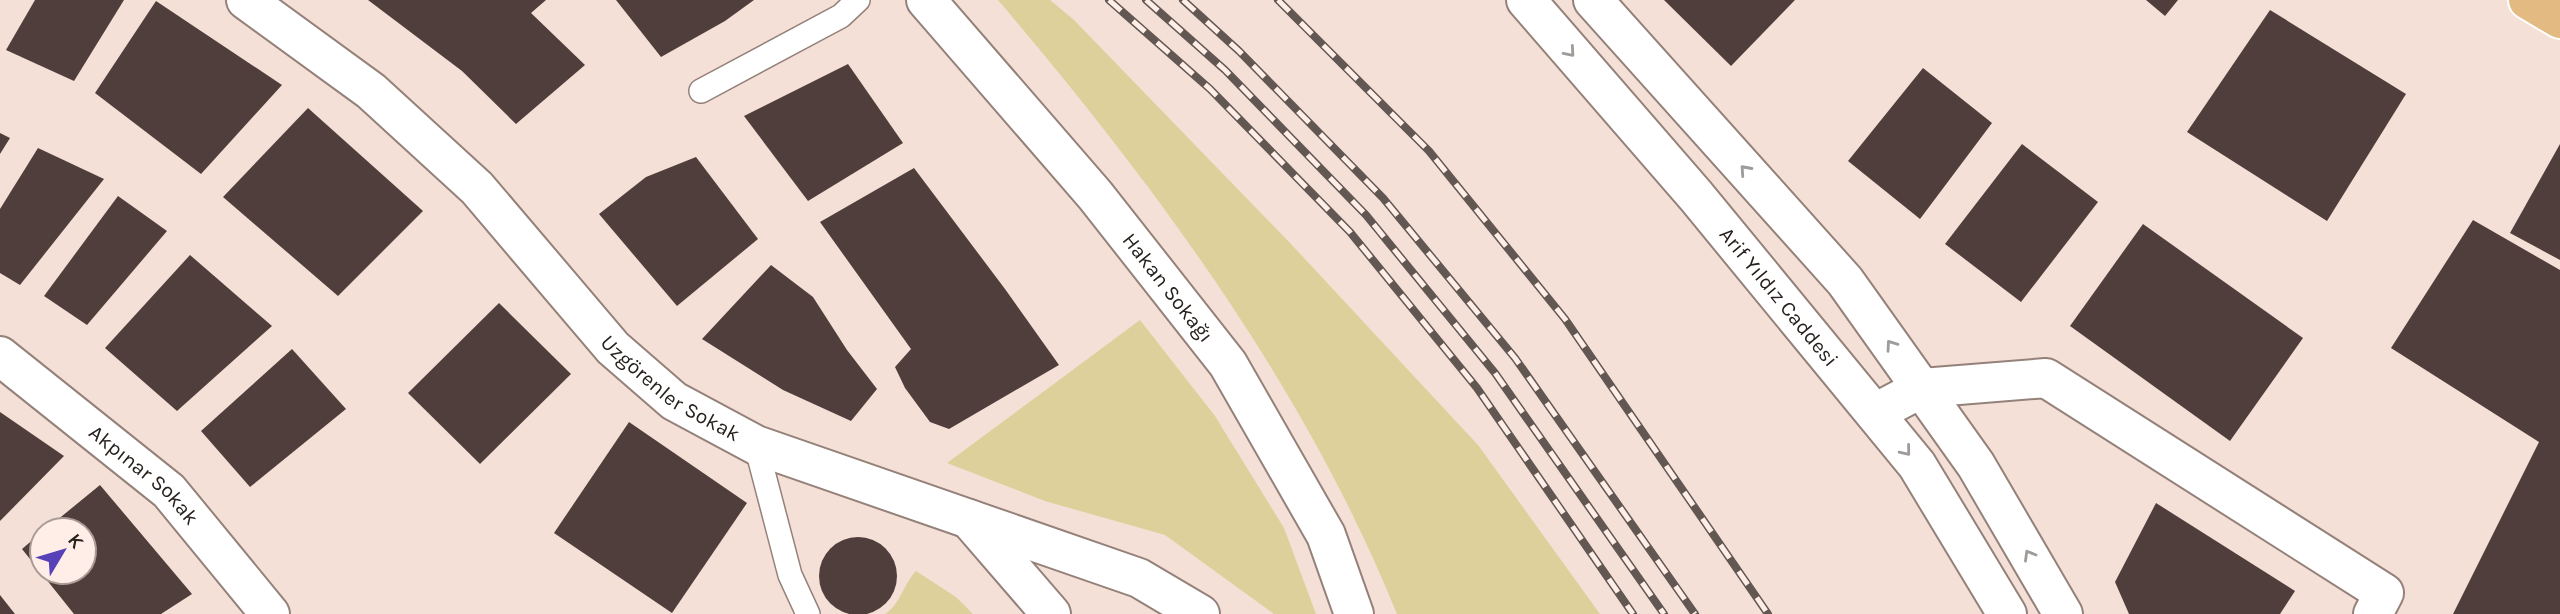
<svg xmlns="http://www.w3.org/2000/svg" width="2560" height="614" font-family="Karla,sans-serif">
  <rect width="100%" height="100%" fill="#f5e0d7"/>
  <g fill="#ded09a">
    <path d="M998,0H1050L1074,20L1291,244L1478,445L1600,614H1397C1305,387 1156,186 998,0Z"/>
    <path d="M1140,320L1215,416L1284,528L1316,614H1274L1165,535L1045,501L947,463Z"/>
    <path d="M916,571L956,597L973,614H885C900,605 904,583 916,571Z"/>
  </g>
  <g fill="#503e3d">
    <path d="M35,0H124L74,81L6,50Z"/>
    <path d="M368,0H546L531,13L585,65L516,124L462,71Z"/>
    <path d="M616,0H754L725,21L661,57Z"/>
    <path d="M1664,0H1795L1731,66Z"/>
    <path d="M2146,0H2178L2165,16Z"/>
    <path d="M156,1L282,85L201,174L95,93Z"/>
    <path d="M2270,10L2406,94L2327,221L2187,132Z"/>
    <path d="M848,64L903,143L808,201L744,116Z"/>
    <path d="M1923,68L1992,123L1920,219L1848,161Z"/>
    <path d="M308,108L423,211L338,296L223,197Z"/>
    <path d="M0,133L10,138L0,154Z"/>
    <path d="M2022,144L2098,202L2021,302L1945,244Z"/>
    <path d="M2560,144V260L2510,233Z"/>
    <path d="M38,148L104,179L20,285L0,273V209Z"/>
    <path d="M696,157L758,239L677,306L599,214L646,177Z"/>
    <path d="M914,168L1005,289L1059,365L949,429L930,422L905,388L895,367L911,349L820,222Z"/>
    <path d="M118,196L167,231L87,325L44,296Z"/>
    <path d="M2473,220L2560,270V614H2453L2539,442L2391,348Z"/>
    <path d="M2143,224L2303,338L2230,441L2070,326Z"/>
    <path d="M190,255L272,326L177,411L105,348Z"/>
    <path d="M771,265L813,297L847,350L877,389L851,421L783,390L702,339Z"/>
    <path d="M499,303L571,374L480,464L408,393Z"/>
    <path d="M292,349L346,409L250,487L201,431Z"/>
    <path d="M0,412L64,456L0,521Z"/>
    <path d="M629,422L747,503L672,613L554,533Z"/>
    <path d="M100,485L192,594L161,614H74L22,549L42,532V572H84V530H45Z"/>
    <path d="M2156,503L2295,591L2280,614H2129L2115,582Z"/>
    <circle cx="858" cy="576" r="39"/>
    <path d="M0,595L15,614H0Z"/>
  </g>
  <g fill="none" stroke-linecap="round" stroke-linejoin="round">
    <g stroke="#948179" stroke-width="26">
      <g id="service">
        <path d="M701,91L841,16L858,0"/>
        <path d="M756,445L790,575L808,614"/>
      </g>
    </g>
    <g stroke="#948179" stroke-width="42">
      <g id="minor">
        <path id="s1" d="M246,0L371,91L477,188L613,348L674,401L756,445L1139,578L1200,614"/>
        <path id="s2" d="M926,0L1095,195L1228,364L1326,535L1354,614"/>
        <path id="s3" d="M0,356L169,491L270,614"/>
        <path d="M1875,413L1922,388L2046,378L2384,593L2373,614"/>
        <path d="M969,519L1051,614"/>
      </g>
    </g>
    <g stroke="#948179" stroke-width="42">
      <g id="secondary">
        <path id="s4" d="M1526,0L1696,196L1917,465L2007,614"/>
        <path d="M1593,0L1845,281L1976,465L2063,614"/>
      </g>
    </g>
    <g stroke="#fff" stroke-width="42">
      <path id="primary" d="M2528,0L2560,19"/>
    </g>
    <use href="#service" stroke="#fff" stroke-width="23"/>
    <use href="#minor" stroke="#fff" stroke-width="38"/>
    <use href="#secondary" stroke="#fff" stroke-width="38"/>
    <use href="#primary" stroke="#e2ba82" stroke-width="38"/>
    <g stroke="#625752" stroke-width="8">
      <g id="rail">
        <path d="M1109,0L1210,89L1350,232L1477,388L1633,614"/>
        <path d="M1146,0L1225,70L1366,215L1495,373L1664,614"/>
        <path d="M1183,0L1239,51L1383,198L1515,358L1695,614"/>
        <path d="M1278,0L1429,151L1565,319L1768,614"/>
      </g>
    </g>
    <use href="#rail" stroke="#ffeee7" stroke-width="5" stroke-dasharray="16" stroke-linecap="butt"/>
  </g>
  <defs><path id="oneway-chevron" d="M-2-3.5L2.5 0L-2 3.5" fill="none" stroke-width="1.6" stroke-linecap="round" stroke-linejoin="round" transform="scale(1.75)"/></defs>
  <g stroke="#9e9b99">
    <use href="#oneway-chevron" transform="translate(1570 52) rotate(49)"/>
    <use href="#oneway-chevron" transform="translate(1745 170) rotate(-132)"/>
    <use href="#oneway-chevron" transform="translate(1891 345) rotate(-125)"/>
    <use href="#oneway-chevron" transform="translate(1906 451) rotate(51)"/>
    <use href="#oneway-chevron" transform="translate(2029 555) rotate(-120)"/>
  </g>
  <g text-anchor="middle" stroke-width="7" stroke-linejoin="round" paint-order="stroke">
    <g font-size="21" fill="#27201c" stroke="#ffeee7">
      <text dy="7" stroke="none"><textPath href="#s2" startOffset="376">Hakan Sokağı</textPath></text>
      <text dy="7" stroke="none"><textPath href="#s4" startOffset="390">Arif Yıldız Caddesi</textPath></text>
      <text dy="7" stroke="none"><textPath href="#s1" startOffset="579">Uzgörenler Sokak</textPath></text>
      <text dy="7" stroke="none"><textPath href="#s3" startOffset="187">Akpınar Sokak</textPath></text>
    </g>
  </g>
  <g transform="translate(63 551) rotate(52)"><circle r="33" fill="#ffeee7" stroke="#a99c96" stroke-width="2"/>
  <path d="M0-5L12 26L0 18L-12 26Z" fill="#5741b9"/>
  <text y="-10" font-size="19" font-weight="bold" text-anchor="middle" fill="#27201c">K</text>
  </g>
</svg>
